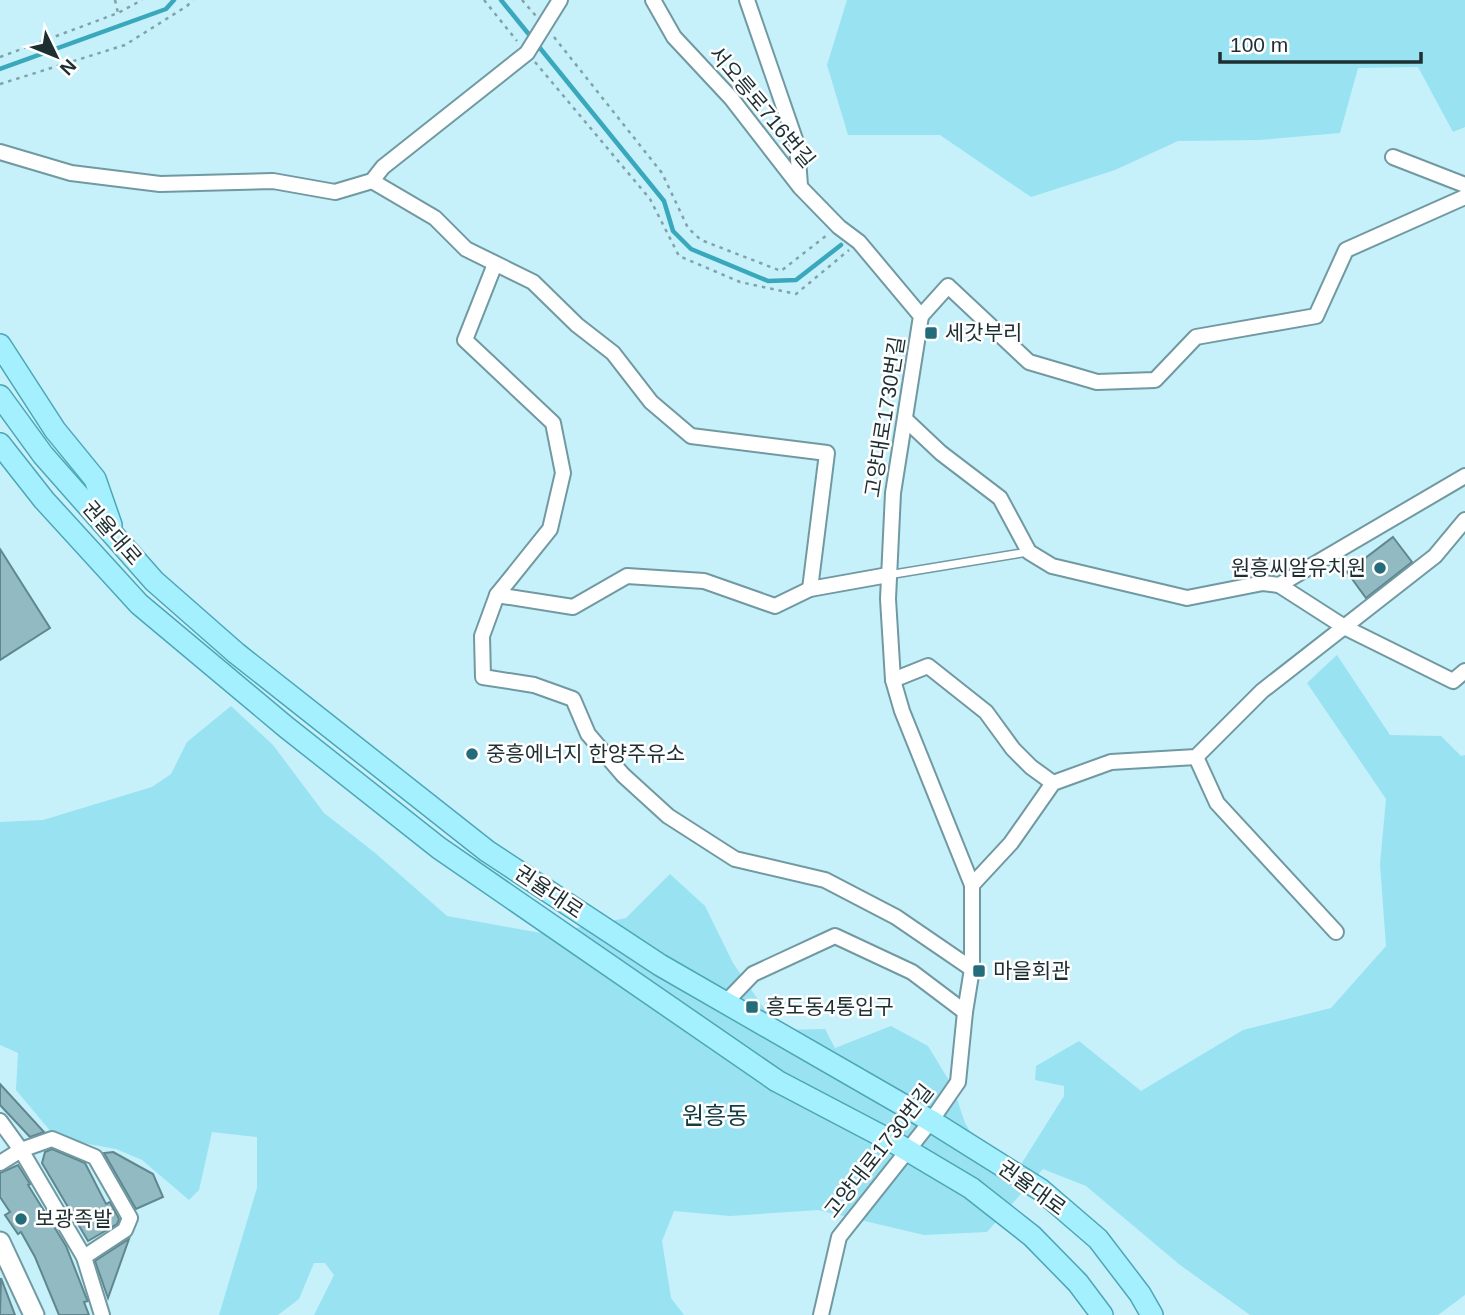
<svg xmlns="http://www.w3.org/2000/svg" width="1465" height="1315" font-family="Helvetica,'Noto Sans KR',sans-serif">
  <rect width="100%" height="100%" fill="#c6f1fa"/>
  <g fill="#98e2f2">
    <path d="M847,0H1465V127L1453,132L1418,67L1358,68L1340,133L1259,140L1178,141L1115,170L1031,197L940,135H848L827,65Z"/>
    <path d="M1337,655L1390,735L1441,736L1461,756L1465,755V1295L1438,1315H1250L1180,1265L1086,1186L1043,1169L987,1232L924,1235L818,1210L730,1216L674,1211L662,1241L671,1298L684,1315H314L334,1275L325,1263H314L299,1299L278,1315H219L257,1188V1137L212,1132L199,1190L189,1200L142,1160L116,1149L83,1143L52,1133L16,1090L18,1053L0,1045V822L43,820L152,787L171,774L187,742L231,706L273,745L324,813L374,852L447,916L546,934L626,918L670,874L705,906L733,963L779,1030L825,1029L835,1048L891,1026L928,1046L953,1087L965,1123L987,1160L1020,1166L1064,1096V1086L1035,1080L1036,1066L1079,1041L1141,1091L1243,1030L1331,1008L1386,946L1380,864L1386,799L1307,683Z"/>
  </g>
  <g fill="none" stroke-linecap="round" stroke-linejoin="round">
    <g stroke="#3aa8bc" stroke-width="4.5">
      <path d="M501,0L664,201L673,231L691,249L768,281L796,280L841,245"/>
      <path d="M0,69L166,9L174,0"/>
    </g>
  </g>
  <g fill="#91bac2" stroke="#608790" stroke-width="2">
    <path d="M1393,537L1412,562L1366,598L1347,572Z"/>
    <path d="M0,549L50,628L0,660Z"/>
    <path d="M0,1084L44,1132L30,1137L0,1105Z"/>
    <path d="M52,1149L85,1163L106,1204L110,1202L119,1219L117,1224L88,1241L42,1163L45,1152Z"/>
    <path d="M113,1152L153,1174L163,1197L136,1209L104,1153Z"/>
    <path d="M18,1165L30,1184L28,1185L66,1246L86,1297L88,1301L84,1302L89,1315H59L35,1257L21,1232L18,1234L5,1215L10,1212L0,1197V1173Z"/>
    <path d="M129,1239L108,1298L95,1261Z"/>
    <path d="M1,1278L15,1315H0Z"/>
  </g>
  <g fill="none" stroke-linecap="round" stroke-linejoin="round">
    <g stroke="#7199a1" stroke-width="10">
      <path id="service" d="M888,575L1028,552"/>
    </g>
    <g stroke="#7199a1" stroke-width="18">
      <g id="minor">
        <path d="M653,0L674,37L731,98L800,187L839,227L859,242L921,316L893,493L888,599L893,680L902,711L972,885V969L965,1012L958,1082L931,1121L839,1237L821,1315"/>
        <path d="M747,0L797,145L800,186"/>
        <path d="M0,152L71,173L160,184L273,181L335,192L372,181L383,167L527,53L560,0"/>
        <path d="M1393,157L1465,185"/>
        <path d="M372,181L435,218L466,249L533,282L577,325L613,353L651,402L691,436L827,453L810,589L888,575"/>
        <path d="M495,264L465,340L553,423L563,473L550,529L497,595L482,636L483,677L534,685L573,699L588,734L623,775L668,816L735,859L825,880L896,917L972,969"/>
        <path d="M921,316L948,286L1029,362L1097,382L1155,380L1196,337L1316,316L1346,250L1465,197"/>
        <path d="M906,420L941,453L1000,498L1029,552L1052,566L1187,598L1263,583L1279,585L1465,476"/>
        <path d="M1279,585L1346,628L1453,681L1465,671"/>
        <path d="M497,595L573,607L627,576L704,581L775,606L810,589"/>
        <path d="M893,680L928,666L986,712L1013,749L1031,767L1053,783"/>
        <path d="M1196,757L1217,803L1336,932"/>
        <path d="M972,885L1011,843L1053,783L1111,762L1196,757L1262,691L1435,556L1465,520"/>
        <path d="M724,1004L753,974L835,936L912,972L965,1012"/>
        <path d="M0,1121L21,1150L84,1257L102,1315"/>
        <path d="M0,1163L21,1150L52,1139L95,1157L130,1218L125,1230L84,1257"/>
      </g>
    </g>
    <g stroke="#7199a1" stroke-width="23">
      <path id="secondary" d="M0,1242L34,1315"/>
    </g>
    <g stroke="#4da6b7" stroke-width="24">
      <g id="primary">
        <path d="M0,345L55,430L95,479L111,525"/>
        <path d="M0,396L43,455L154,581L236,653L326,724L487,851L660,965L931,1121L1041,1190L1098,1239L1140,1294L1152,1315"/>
        <path d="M0,444L44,500L139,604L286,727L439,848L777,1081L897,1144L971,1188L1032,1236L1078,1283L1102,1315"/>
      </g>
    </g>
    <g stroke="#82a2a9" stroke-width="2.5" stroke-dasharray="3.5 5" stroke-linecap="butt">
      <path d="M115,0L118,13"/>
      <path d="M484,0L517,41"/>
      <path d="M522,0L536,16"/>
      <path d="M554,37L662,173L688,228L701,240L781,271L827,235"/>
      <path d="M0,57L118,13L142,0"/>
      <path d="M535,62L650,199L679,256L740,282L796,294L849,250"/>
      <path d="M0,84L125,45L187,6L193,0"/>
    </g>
    <use href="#service" stroke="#fff" stroke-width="7"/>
    <use href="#minor" stroke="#fff" stroke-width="14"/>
    <use href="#secondary" stroke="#fff" stroke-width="19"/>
    <use href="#primary" stroke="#a4f0ff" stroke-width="21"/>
  </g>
  <g fill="#246c79" stroke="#fff" stroke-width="2.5">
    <rect x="924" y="326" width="14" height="14" rx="3.5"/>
    <circle cx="1380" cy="568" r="7"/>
    <circle cx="472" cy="754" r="7"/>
    <rect x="972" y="964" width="14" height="14" rx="3.5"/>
    <rect x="745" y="1000" width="14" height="14" rx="3.5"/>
    <circle cx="21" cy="1219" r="7"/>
  </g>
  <g text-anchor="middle" stroke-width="5" stroke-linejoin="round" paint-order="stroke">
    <g font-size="21" fill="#1e2f32" stroke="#fff">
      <text transform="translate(762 107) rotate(50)" y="7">서오릉로716번길</text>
      <text transform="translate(885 417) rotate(-81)" y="7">고양대로1730번길</text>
      <text transform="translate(112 533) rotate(49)" y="7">권율대로</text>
      <text transform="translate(549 892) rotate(34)" y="7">권율대로</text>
      <text transform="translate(879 1151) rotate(-52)" y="7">고양대로1730번길</text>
      <text transform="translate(1032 1188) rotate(36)" y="7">권율대로</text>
    </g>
    <g font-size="21" fill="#1e2f32" stroke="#fff" text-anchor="start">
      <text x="945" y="340">세갓부리</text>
      <text x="1366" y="575" text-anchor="end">원흥씨알유치원</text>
      <text x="486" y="761">중흥에너지 한양주유소</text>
      <text x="993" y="978">마을회관</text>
      <text x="766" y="1014">흥도동4통입구</text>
      <text x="35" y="1226">보광족발</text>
    </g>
    <g font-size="24" fill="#143c43" stroke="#fff">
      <text x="715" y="1124">원흥동</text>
    </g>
  </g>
  <g transform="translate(56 56) rotate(133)" stroke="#ffffff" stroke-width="5" paint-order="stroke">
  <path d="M0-5L12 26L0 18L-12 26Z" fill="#1e2f32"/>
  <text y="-10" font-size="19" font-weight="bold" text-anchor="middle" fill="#1e2f32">N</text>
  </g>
  <path d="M1220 52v10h201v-10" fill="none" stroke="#1e2f32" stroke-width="3.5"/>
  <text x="1230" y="52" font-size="21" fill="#1e2f32" stroke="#ffffff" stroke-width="5" paint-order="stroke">100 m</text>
</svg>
